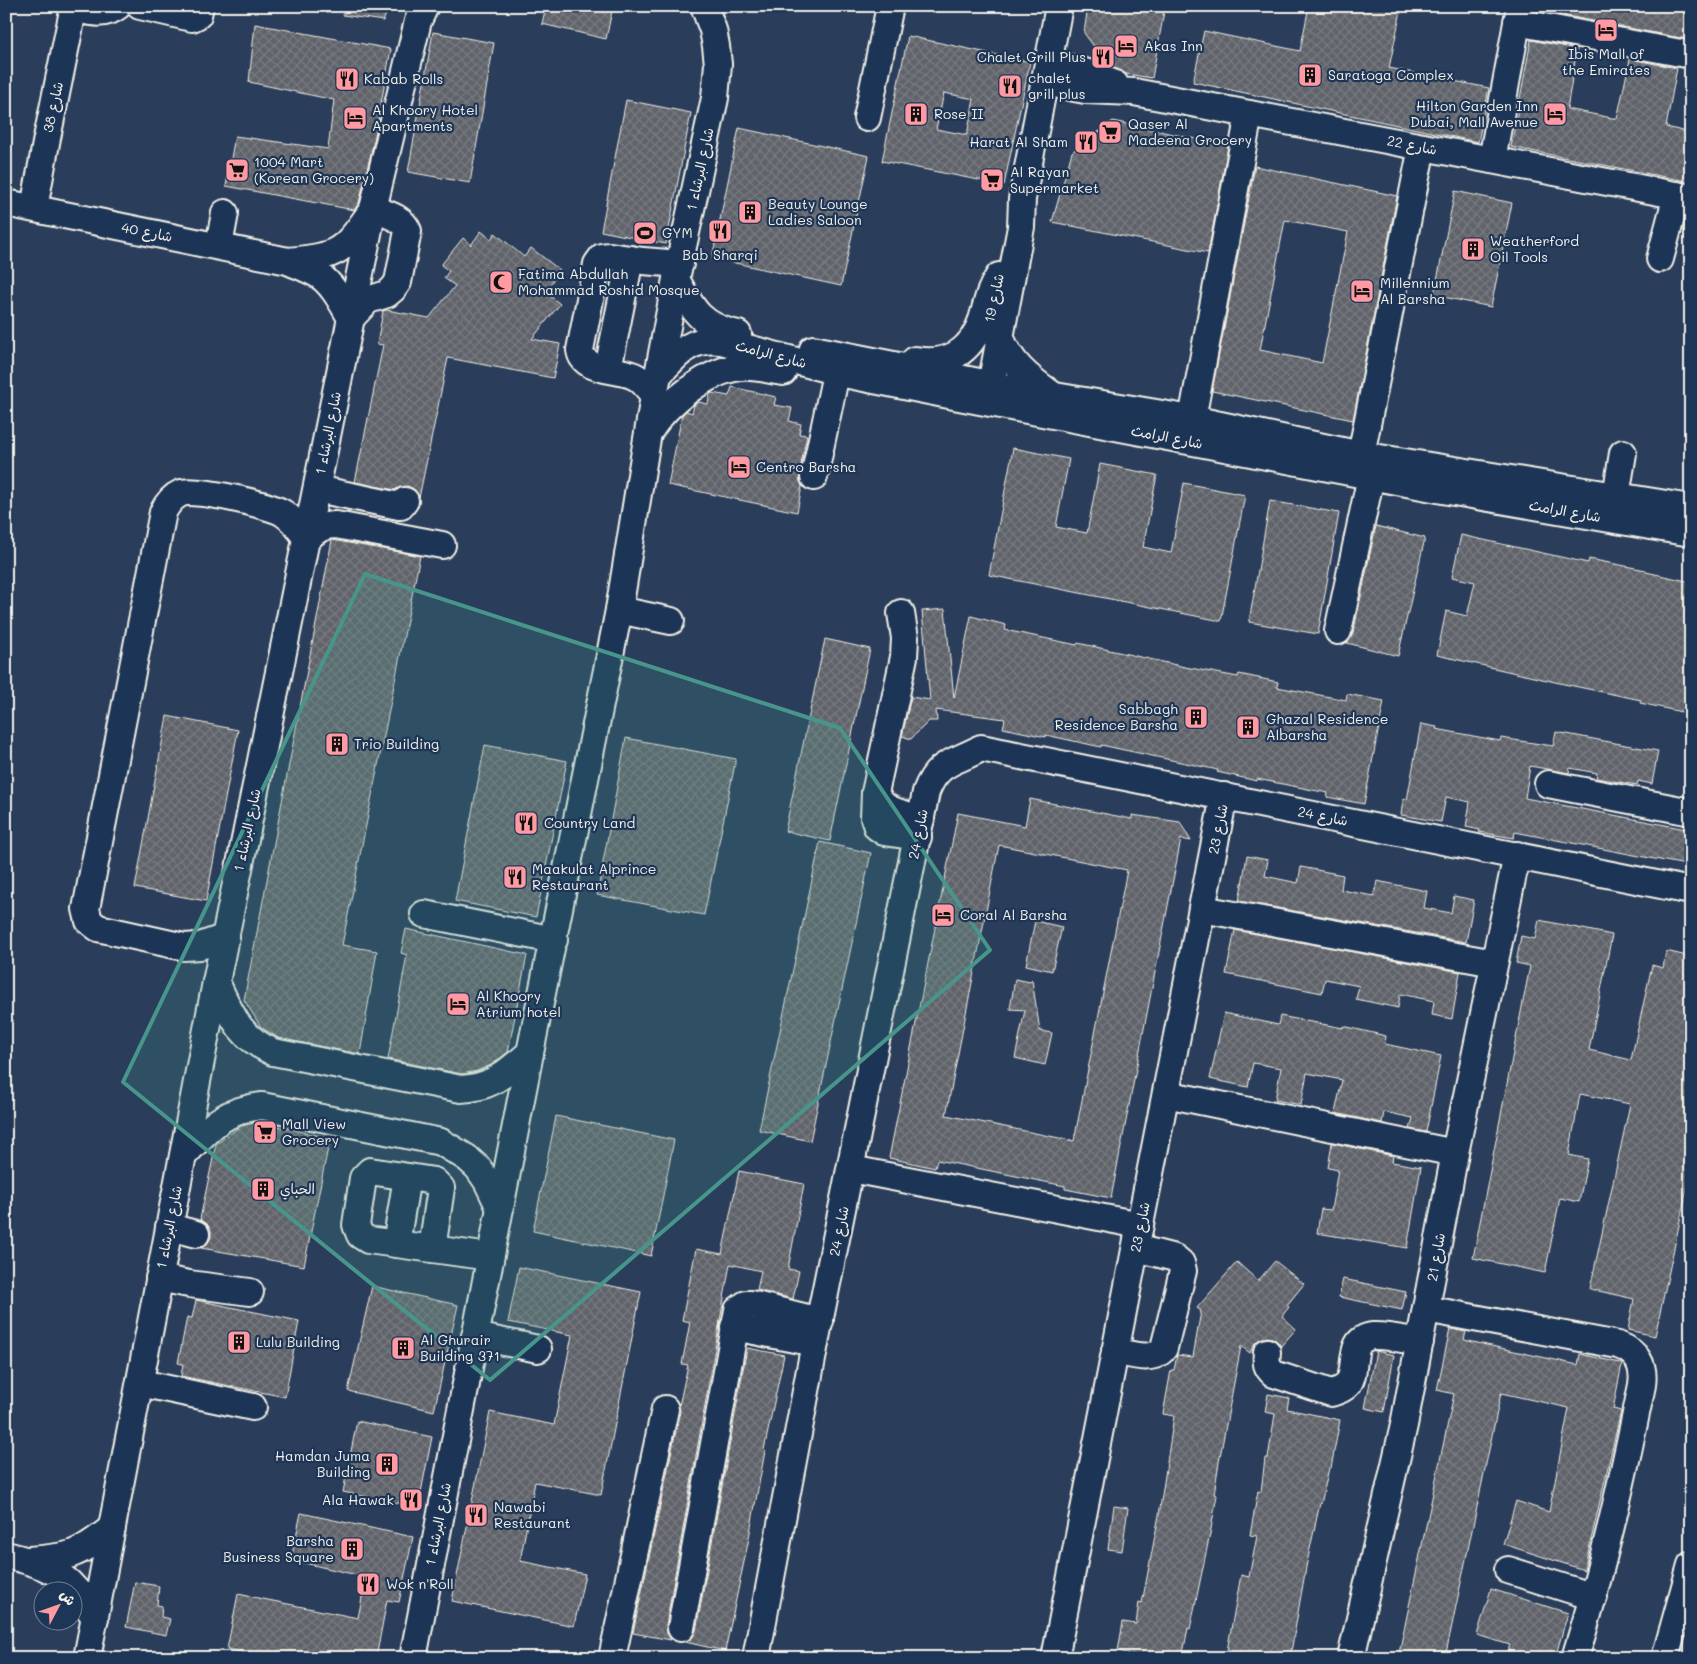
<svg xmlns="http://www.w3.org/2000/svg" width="1697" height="1664" font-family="Mali,'Playpen Sans Arabic',sans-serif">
  <defs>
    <pattern id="building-cross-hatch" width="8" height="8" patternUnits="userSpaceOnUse" patternTransform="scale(1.25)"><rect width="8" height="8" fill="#60636a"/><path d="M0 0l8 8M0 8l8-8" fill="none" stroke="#777a7f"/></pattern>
  </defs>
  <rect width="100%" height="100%" fill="#2a3e5b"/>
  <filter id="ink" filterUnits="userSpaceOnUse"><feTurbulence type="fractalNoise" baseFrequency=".02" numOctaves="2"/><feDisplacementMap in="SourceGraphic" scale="10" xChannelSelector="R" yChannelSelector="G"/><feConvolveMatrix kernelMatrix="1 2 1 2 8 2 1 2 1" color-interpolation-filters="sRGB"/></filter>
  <g filter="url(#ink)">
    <g fill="url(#building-cross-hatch)" stroke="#f4f1e8" fill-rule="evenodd">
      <path d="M343,6H390L383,21L343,15Z"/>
      <path d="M546,6H613L606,39L542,24Z"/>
      <path d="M1088,6H1165L1152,78L1126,74L1110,66L1104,60L1084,33Z"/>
      <path d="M1309,6H1402L1389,68L1489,88L1478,142L1193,82L1204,31L1300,51Z"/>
      <path d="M1537,6H1681L1680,9L1691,11V40L1536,10Z"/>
      <path d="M255,24L391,49L375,136L359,203L354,210L226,186L235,136L328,149L334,100L249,82Z"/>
      <path d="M433,32L494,43L470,183L408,172Z"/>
      <path d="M908,36L1030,62L1004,185L882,161ZM944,93L974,99L967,135L936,129Z"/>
      <path d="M1531,40L1577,49L1567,109L1617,119L1630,59L1677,68L1666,127L1691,133V182L1511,147Z"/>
      <path d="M626,100L691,113L666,244L601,231Z"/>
      <path d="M1113,121L1228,146L1208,253L1052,222L1072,152Z"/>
      <path d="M739,128L869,156L841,286L712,258Z"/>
      <path d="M1255,166L1397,196L1353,420L1212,391ZM1285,220L1348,232L1322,363L1260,350Z"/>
      <path d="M1455,191L1512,203L1491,307L1434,295Z"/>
      <path d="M481,231L491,239L495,233L524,257L531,248L561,271L544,291L560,304L532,339L560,344L553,378L448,358L419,498L415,490L408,486L400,487L395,490L355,482L383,345L377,344L383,311L387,310L429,318L455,286L444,278L449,271L441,265L463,238L471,245Z"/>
      <path d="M732,387L776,397L774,405L792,408L789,421L801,424L799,434L807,435L799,474L800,481L802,486L797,512L668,485L682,415L686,411L692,413L694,405L698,402L708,404L710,394L712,393L729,396Z"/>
      <path d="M1013,448L1069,459L1056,527L1087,533L1100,464L1157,475L1143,547L1171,553L1184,483L1245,495L1221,621L989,575Z"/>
      <path d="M1270,501L1339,513L1318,634L1249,622Z"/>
      <path d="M1376,526L1425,538L1398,656L1347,643L1353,634Z"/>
      <path d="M1461,535L1588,563L1589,559L1646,570V572L1691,582V714L1640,703L1641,700L1564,684L1437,655L1446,611L1467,616L1475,582L1452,577Z"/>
      <path d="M332,540L420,556L342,945L377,951L360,1054L278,1038L261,1027L244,1000Z"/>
      <path d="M945,609L954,698L971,616L1006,625L1005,630L1077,645L1078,643L1185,667L1238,677L1239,674L1278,682L1277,687L1346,700L1347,694L1384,701L1364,804L1327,797L1328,793L1257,779V781L1217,772L1218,770L1101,745V747L1046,735V737L1003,728L1005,719L936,710L937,721H929L911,739L902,736L911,697L930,700L922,611Z"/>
      <path d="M825,639L870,649L830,841L785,831Z"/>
      <path d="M167,716L238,730L206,901L135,888Z"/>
      <path d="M1421,724L1437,727L1436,729L1500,741L1501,738L1553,746L1556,732L1658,751L1652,784L1638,781L1637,785L1596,778L1597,773L1570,768L1569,773L1530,766L1525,798L1691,830V866L1515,832L1514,838L1479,832L1480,830L1466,827L1470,802L1446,797L1441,822L1401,815L1403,799L1407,800Z"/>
      <path d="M626,738L736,759L704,915L597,895Z"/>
      <path d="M485,745L567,761L536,917L455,901Z"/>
      <path d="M1030,799L1132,819V815L1180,822L1191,841L1181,839L1111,1198L1065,1189V1186L937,1160L935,1168L889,1158L958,813L1025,826ZM999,845L1127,870L1074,1141L946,1115Z"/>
      <path d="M820,842L871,853L810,1141L759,1130Z"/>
      <path d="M1247,856L1268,860L1265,876L1298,883L1301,867L1343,875L1341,890L1374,896L1377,881L1427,891L1424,908L1451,913L1454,896L1474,900L1466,942L1239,901Z"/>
      <path d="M1539,920L1612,935L1589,1050L1631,1060L1652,965L1663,968L1666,951L1691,957V1170L1655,1336L1628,1330L1634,1299L1590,1289L1630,1104L1580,1094L1569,1155L1588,1159L1579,1202L1560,1198L1545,1273L1473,1258L1530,966L1516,963L1521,936L1535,939Z"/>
      <path d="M1035,921L1062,927L1052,971L1026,965Z"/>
      <path d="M406,929L527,955L508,1052L491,1065L477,1071L462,1074L388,1059L407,955L401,953Z"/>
      <path d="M1235,930L1460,972L1452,1019L1432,1015L1434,1001L1400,994L1398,1008L1356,999L1359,986L1325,979L1322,993L1226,974Z"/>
      <path d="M1015,979L1030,982L1032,980L1040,1031L1052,1033L1045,1065L1015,1058L1025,1010L1010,1009Z"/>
      <path d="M1224,1013L1278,1025L1280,1016L1343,1028V1026L1386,1036L1385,1044L1441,1056L1426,1132L1410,1129L1413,1118L1384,1112L1382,1123L1335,1113L1342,1080L1307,1073L1301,1105L1275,1100L1281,1068L1253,1063L1248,1087L1210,1079Z"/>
      <path d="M556,1116L674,1140L651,1256L533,1231Z"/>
      <path d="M259,1122L330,1138L304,1266L201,1248L207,1244L211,1237V1230L207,1224L200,1219L216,1144L241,1126Z"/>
      <path d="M1332,1143L1393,1156L1392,1162L1421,1167L1407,1248L1317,1233L1321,1209L1331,1210L1338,1170L1328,1168Z"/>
      <path d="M739,1171L804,1184L788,1269L799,1271L793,1299L757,1290L761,1271L730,1264L666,1625L667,1633L671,1640L633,1633L680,1412L679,1406L688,1365L682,1364L690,1322L682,1320L696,1249L722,1254Z"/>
      <path d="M1275,1261L1304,1284L1287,1305L1289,1307L1282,1316L1296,1329L1281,1346L1275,1339L1268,1337L1260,1339L1255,1343L1250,1353L1241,1346L1219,1462L1214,1494L1217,1495L1211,1529L1190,1629L1188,1628L1182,1658H1150L1118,1651L1123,1622L1136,1624L1139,1602L1142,1603L1159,1515L1174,1416L1163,1414L1171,1370H1174L1177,1355L1193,1357L1201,1311L1197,1308L1237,1262L1258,1281Z"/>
      <path d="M519,1267L641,1292L601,1495L535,1482L520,1561L585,1574L574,1626L452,1601L490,1412L554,1425L572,1335L508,1322Z"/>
      <path d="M1343,1279L1406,1292L1402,1310L1339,1297Z"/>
      <path d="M372,1286L458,1305L434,1411L348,1391Z"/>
      <path d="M196,1300L299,1321L285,1397L181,1376L183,1364L178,1363L187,1317L192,1318Z"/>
      <path d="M1450,1329L1466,1332L1464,1340L1578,1365L1580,1354L1620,1363L1622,1364L1613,1409L1621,1411L1584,1570L1503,1544L1516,1501L1549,1512L1569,1408L1501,1393L1445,1658H1398L1454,1394L1437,1390Z"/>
      <path d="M747,1348L784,1355L764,1450L765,1451L748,1543L725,1651L685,1642L692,1638L696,1631Z"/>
      <path d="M1376,1351L1394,1355L1384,1412L1365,1408Z"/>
      <path d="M1268,1394L1289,1398L1287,1409L1340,1420L1331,1468H1329L1321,1504L1320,1503L1306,1567L1290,1658H1234L1235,1653L1227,1651L1241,1575L1249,1577L1257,1536L1250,1535L1258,1491L1261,1492L1265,1458H1268L1275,1414L1265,1412Z"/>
      <path d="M357,1421L432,1437L418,1507L343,1492Z"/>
      <path d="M1114,1506L1128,1508L1122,1551L1108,1549Z"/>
      <path d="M301,1513L413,1537L399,1602L387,1600L376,1658H271L227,1649L238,1594L358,1618L366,1577L291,1560Z"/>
      <path d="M135,1582L159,1586L157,1605L162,1606L161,1617L170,1619L166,1635L126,1627Z"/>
      <path d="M1491,1589L1568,1613L1555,1658H1505L1510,1645L1477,1635Z"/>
    </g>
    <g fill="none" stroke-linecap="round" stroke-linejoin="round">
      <g stroke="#f4f1e8" stroke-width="30">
        <g id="minor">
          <path d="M140,6L192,18L198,15L200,6"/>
          <path d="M73,8C90,12 104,17 118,6"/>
          <path d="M1517,22L1691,55"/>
          <path d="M1048,62L1088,73L1115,84"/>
          <path d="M1044,82L1085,90L1134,92L1691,198"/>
          <path d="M867,118L890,6"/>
          <path d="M1492,160L1520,6"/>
          <path d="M6,203L288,261C299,266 311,270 320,276C334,286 342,303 351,318L368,300L387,294L393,289L398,282L408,231C402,217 387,214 373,209C343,252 340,256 288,261"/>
          <path d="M34,208L46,143L74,6"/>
          <path d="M219,246L225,213"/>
          <path d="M1660,259L1677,195"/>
          <path d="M676,279C692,310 702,327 738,334"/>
          <path d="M1000,337C1012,364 1026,376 1050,393"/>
          <path d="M813,349L1019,390L1192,419L1361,455L1691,508"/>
          <path d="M915,360C948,366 971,352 982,320C987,304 989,290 999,276"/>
          <path d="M608,369L630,259"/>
          <path d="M658,375C678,354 690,337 721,341L849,375L954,396L1443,490L1691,533"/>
          <path d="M654,396C648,388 643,380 634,376C617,368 583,372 580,350L597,264L602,257L610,256L643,261L680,264"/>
          <path d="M988,401L1021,227L1022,199L1059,6"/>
          <path d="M1192,419L1249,114"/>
          <path d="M650,430C667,403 708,370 741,367C755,366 769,370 783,372"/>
          <path d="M1361,455L1422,147"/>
          <path d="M814,477L835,378"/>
          <path d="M317,489L399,506H401L405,501"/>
          <path d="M1616,496L1623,453"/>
          <path d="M619,610L671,621"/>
          <path d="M901,613L905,638L904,657L875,793L874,818L877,827L884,832L918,837"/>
          <path d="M1338,631L1371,476"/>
          <path d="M1548,784L1691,812"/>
          <path d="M875,793C883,812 902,813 921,819"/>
          <path d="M1202,909L1494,963"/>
          <path d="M424,914L554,940"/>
          <path d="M226,937L200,946L184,947L98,928L89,921L86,909L163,512C167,504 172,497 181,493C195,488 271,505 283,513C293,519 300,529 307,539C316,530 323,525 336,525L442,545"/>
          <path d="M216,982C232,1016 238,1036 273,1052L461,1089C493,1088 506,1072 530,1053"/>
          <path d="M1166,1094L1455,1153"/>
          <path d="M184,1155C210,1127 222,1111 262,1106L441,1142L467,1158L478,1168L487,1181L500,1208"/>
          <path d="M851,1169L1140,1225"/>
          <path d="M169,1227L196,1234"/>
          <path d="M396,1244L407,1177"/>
          <path d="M432,1249L441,1188L434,1181L370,1171L363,1178L356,1225L360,1235L368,1240L490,1257"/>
          <path d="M159,1278L189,1284L250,1292"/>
          <path d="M1426,1309L1618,1345C1637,1352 1645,1365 1642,1385C1623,1477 1603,1568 1575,1658"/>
          <path d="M734,1327L815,1343"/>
          <path d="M475,1336L538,1349"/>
          <path d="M1115,1351C1130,1354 1153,1363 1164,1348L1183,1271L1181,1263L1175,1258L1136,1248"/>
          <path d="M1267,1352C1266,1363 1266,1367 1274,1374L1331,1393C1337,1391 1344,1389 1348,1384C1359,1369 1346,1339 1373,1336C1388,1335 1405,1340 1420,1342"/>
          <path d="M140,1383L253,1407"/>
          <path d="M6,1555C31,1561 59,1569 75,1589C83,1598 89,1609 95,1618"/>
          <path d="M29,1560C72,1557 78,1555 112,1528"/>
          <path d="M1508,1570L1594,1597"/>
          <path d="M681,1628L738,1310L746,1304H751L820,1321"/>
          <path d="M87,1658L216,982L351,318L373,209L418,21L425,6"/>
          <path d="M413,1658L530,1053L619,610L654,396L676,279L715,98L718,64L716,46L713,30L704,6"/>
          <path d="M612,1658L665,1409"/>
          <path d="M756,1658L815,1343L926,792C938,760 955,763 981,748L1691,891"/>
          <path d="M1055,1658L1224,796"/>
          <path d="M1351,1658L1404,1425L1455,1153L1517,855"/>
          <path d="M1665,1658L1691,1565"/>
        </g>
      </g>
      <use href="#minor" stroke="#1d3557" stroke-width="26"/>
    </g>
  </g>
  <path fill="#48958c" fill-opacity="0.2" stroke="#48958c" stroke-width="4" stroke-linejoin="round" d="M365,574L840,728L990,950L490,1380L123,1082Z"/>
  <defs>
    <g id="hotel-square" transform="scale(1.25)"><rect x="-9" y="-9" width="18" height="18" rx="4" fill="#ff9aa2" stroke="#1d3557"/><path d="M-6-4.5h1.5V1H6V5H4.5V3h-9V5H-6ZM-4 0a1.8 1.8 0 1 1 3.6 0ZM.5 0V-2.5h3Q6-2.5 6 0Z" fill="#111"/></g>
    <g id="restaurant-square" transform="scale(1.25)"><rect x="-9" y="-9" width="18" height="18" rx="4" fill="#ff9aa2" stroke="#1d3557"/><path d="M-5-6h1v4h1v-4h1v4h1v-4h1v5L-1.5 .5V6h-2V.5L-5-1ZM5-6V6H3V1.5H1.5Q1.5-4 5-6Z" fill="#111"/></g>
    <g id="building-square" transform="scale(1.25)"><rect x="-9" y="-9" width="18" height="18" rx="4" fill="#ff9aa2" stroke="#1d3557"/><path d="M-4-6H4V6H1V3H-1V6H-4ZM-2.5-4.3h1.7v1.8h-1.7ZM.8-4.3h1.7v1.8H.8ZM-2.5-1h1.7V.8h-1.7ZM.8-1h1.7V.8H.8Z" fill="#111"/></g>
    <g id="supermarket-square" transform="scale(1.25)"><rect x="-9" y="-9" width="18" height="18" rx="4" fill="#ff9aa2" stroke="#1d3557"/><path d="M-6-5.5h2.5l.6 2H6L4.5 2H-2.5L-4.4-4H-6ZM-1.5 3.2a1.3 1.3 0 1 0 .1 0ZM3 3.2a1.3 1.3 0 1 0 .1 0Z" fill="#111"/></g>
    <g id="stadium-square" transform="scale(1.25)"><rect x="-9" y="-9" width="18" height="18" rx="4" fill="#ff9aa2" stroke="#1d3557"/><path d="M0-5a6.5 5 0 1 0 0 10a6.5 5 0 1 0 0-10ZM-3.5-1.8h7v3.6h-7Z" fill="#111"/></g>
    <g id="mosque-square" transform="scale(1.25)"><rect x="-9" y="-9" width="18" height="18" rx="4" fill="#ff9aa2" stroke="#1d3557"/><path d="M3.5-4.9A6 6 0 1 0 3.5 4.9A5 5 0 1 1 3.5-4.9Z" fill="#111"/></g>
  </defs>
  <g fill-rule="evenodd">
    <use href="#hotel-square" x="1606" y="30"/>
    <use href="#hotel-square" x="1126" y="46"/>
    <use href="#restaurant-square" x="1103" y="57"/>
    <use href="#building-square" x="1310" y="75"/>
    <use href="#restaurant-square" x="347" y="79"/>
    <use href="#restaurant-square" x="1010" y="86"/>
    <use href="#building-square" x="916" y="114"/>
    <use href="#hotel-square" x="1555" y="114"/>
    <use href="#hotel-square" x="355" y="118"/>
    <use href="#supermarket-square" x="1110" y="132"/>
    <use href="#restaurant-square" x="1086" y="142"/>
    <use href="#supermarket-square" x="237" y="170"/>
    <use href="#supermarket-square" x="992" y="180"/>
    <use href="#building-square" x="750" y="212"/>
    <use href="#restaurant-square" x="720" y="231"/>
    <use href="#stadium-square" x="645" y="233"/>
    <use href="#building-square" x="1473" y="249"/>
    <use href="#mosque-square" x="501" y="282"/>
    <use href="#hotel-square" x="1362" y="291"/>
    <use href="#hotel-square" x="739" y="467"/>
    <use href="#building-square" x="1196" y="717"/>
    <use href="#building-square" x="1248" y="727"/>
    <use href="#building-square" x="337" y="744"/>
    <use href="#restaurant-square" x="526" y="823"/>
    <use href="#restaurant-square" x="515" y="877"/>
    <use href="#hotel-square" x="943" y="915"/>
    <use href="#hotel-square" x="458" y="1004"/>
    <use href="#supermarket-square" x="265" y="1132"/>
    <use href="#building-square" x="263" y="1189"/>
    <use href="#building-square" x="239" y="1342"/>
    <use href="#building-square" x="403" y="1348"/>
    <use href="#building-square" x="387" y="1464"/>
    <use href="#restaurant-square" x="411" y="1500"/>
    <use href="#restaurant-square" x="476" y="1515"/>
    <use href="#building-square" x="352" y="1549"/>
    <use href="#restaurant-square" x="368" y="1584"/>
  </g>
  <g text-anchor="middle" stroke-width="4.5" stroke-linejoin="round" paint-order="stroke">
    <g font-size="14" fill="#f4f1e8" stroke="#1d3557" text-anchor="start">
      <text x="1144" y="51">Akas Inn</text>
      <text x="1606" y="59" text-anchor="middle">Ibis Mall of<tspan x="1606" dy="16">the Emirates</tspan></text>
      <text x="1086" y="62" text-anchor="end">Chalet Grill Plus</text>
      <text x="1328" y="80">Saratoga Complex</text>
      <text x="1028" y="83">chalet<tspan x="1028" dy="16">grill plus</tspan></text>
      <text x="364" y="84">Kabab Rolls</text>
      <text x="1538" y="111" text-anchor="end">Hilton Garden Inn<tspan x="1538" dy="16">Dubai, Mall Avenue</tspan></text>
      <text x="372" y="115">Al Khoory Hotel<tspan x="372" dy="16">Apartments</tspan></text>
      <text x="934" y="119">Rose II</text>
      <text x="1128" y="129">Qaser Al<tspan x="1128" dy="16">Madeena Grocery</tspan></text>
      <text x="1068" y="147" text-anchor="end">Harat Al Sham</text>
      <text x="254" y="167">1004 Mart<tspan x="254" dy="16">(Korean Grocery)</tspan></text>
      <text x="1010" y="177">Al Rayan<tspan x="1010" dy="16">Supermarket</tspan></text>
      <text x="768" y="209">Beauty Lounge<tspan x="768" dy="16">Ladies Saloon</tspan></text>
      <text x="662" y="238">GYM</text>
      <text x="1490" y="246">Weatherford<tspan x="1490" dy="16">Oil Tools</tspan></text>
      <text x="720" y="260" text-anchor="middle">Bab Sharqi</text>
      <text x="518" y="279">Fatima Abdullah<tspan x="518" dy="16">Mohammad Roshid Mosque</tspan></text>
      <text x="1380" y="288">Millennium<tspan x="1380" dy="16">Al Barsha</tspan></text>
      <text x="756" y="472">Centro Barsha</text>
      <text x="1178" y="714" text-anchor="end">Sabbagh<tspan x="1178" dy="16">Residence Barsha</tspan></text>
      <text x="1266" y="724">Ghazal Residence<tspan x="1266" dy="16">Albarsha</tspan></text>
      <text x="354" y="749">Trio Building</text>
      <text x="544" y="828">Country Land</text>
      <text x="532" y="874">Maakulat Alprince<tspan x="532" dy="16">Restaurant</tspan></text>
      <text x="960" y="920">Coral Al Barsha</text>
      <text x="476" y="1001">Al Khoory<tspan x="476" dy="16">Atrium hotel</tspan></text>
      <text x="282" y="1129">Mall View<tspan x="282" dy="16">Grocery</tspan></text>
      <text x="280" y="1194">الحباي</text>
      <text x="420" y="1345">Al Ghurair<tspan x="420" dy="16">Building 371</tspan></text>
      <text x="256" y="1347">Lulu Building</text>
      <text x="370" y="1461" text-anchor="end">Hamdan Juma<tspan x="370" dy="16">Building</tspan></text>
      <text x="394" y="1505" text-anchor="end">Ala Hawak</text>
      <text x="494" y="1512">Nawabi<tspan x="494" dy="16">Restaurant</tspan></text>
      <text x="334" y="1546" text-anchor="end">Barsha<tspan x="334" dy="16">Business Square</tspan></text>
      <text x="386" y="1589">Wok n'Roll</text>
    </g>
    <g font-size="14" fill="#f4f1e8" stroke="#1d3557">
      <text transform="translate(53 107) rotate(-78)" y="5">شارع 38</text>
      <text transform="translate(1412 145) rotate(11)" y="5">شارع 22</text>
      <text transform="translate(700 169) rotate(-78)" y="5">شارع البرشاء 1</text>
      <text transform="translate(147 232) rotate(11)" y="5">شارع 40</text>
      <text transform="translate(994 298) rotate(-78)" y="5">شارع 19</text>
      <text transform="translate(771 354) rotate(15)" y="5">شارع الرامث</text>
      <text transform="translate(328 433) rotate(-79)" y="5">شارع البرشاء 1</text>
      <text transform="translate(1167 437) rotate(11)" y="5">شارع الرامث</text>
      <text transform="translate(1565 511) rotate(10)" y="5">شارع الرامث</text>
      <text transform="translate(1323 816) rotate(11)" y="5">شارع 24</text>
      <text transform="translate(1218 829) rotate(-79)" y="5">شارع 23</text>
      <text transform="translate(247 830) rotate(-78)" y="5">شارع البرشاء 1</text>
      <text transform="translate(918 834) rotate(-79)" y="5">شارع 24</text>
      <text transform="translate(169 1227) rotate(-79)" y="5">شارع البرشاء 1</text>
      <text transform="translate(1140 1227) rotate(-79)" y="5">شارع 23</text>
      <text transform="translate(839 1231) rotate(-79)" y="5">شارع 24</text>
      <text transform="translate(1436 1257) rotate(-80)" y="5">شارع 21</text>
      <text transform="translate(438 1524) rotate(-79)" y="5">شارع البرشاء 1</text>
    </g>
  </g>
  <rect width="1697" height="1664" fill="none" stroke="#1d3557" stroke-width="25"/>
  <rect x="12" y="12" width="1672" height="1639" fill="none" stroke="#f4f1e8" stroke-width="2" filter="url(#ink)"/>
  <g transform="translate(58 1606) rotate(49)"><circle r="24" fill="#1d3557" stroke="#738091"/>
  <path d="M0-4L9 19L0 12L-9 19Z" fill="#ff9aa2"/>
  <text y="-8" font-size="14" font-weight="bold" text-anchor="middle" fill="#f4f1e8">ش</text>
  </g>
</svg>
